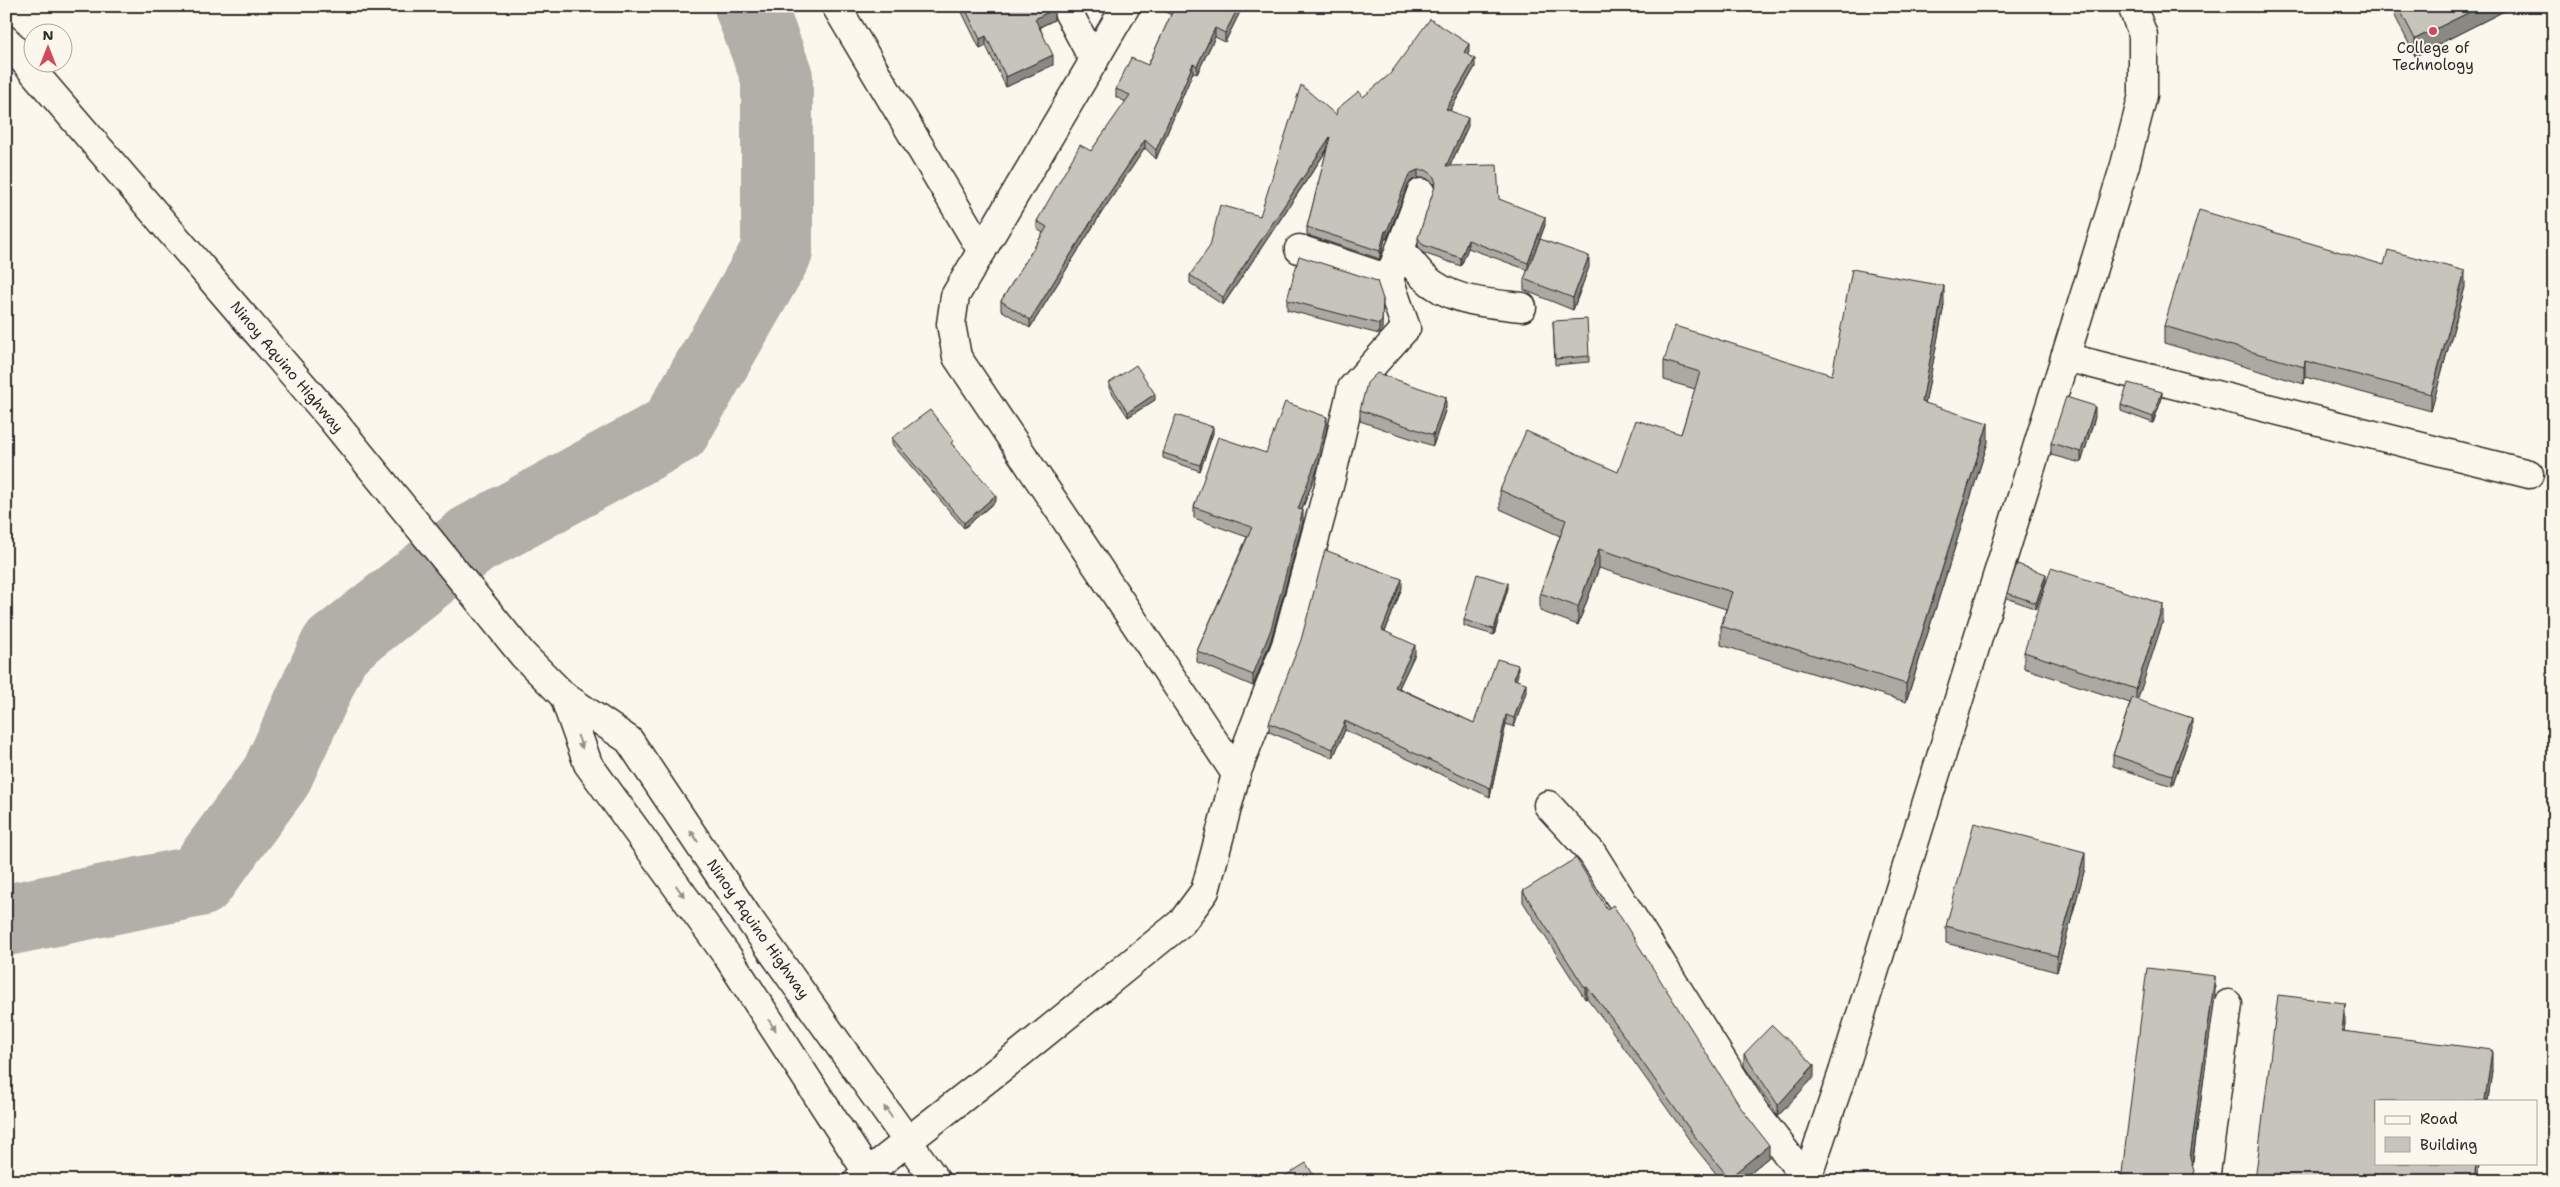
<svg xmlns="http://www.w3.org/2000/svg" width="2560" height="1187" font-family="'Shantell Sans',sans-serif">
  <rect width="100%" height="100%" fill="#fbf7ec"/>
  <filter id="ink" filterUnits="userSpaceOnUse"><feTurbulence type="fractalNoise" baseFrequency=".02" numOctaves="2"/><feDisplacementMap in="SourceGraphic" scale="10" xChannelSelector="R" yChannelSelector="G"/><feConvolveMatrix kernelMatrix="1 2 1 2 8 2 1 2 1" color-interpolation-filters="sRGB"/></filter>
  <g filter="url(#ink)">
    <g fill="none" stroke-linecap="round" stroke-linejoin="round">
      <path stroke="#b1afa7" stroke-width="72" d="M6,920L199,881L276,777L335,648L472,540L675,429L777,251V77L750,6"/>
      <g stroke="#2b2b2b" stroke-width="31">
        <g id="minor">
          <path d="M836,6L982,251"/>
          <path d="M1065,6L1094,61"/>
          <path d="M1126,6L955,296L951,324L957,357L1236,774"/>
          <path d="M1299,249L1389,279"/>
          <path d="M1400,249C1408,258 1415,268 1423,276C1450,302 1487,303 1522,307"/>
          <path d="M2065,357L2529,474"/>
          <path d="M1548,805L1592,853L1754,1111L1807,1180"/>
          <path d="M857,1181L1019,1054L1182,922L1205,891L1236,774L1286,645L1330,482L1352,388L1406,328L1389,279L1421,193"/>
          <path d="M1806,1181L1843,1072L2125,165L2143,95V35L2132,6"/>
          <path d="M2205,1181L2228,1004"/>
        </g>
      </g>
      <g stroke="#2b2b2b" stroke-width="31">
        <g id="major">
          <path d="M6,40L330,417L523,655L564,696L629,740L747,916L936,1181"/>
          <path d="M564,696L588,764L728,957L873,1181"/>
        </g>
      </g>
      <use href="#minor" stroke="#fbf7ec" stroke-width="28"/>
      <use href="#major" stroke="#fbf7ec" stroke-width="28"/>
    </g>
    <g fill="#aba9a2" stroke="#2b2b2b">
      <path d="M959,6H1054V20L1040,27L1053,65L1006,87L986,46L980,49Z"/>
      <path d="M1164,6H1243L1225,42L1215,37L1197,74L1193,72L1156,159L1145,148L1102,212L1030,328L1001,310V301L1043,233L1037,229V221L1091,151L1126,102L1116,97V89L1148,65L1171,15L1164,11Z"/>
      <path d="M2390,6H2514L2415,56Z"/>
      <path d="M1469,52L1467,55L1475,67L1450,111L1468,126L1450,166L1499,199L1545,225L1540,239L1589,267L1573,310L1524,290V279L1528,270L1468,248L1461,266L1423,253L1418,246V238L1435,188L1433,183L1426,178H1418L1411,181L1407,187L1387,239H1385L1380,259L1307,235V227L1327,150L1223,305L1190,283V275L1260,216L1336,115L1363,97Z"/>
      <path d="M2384,265L2465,287L2431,411L2305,377L2304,384L2164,343V326Z"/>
      <path d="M1377,281L1382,331L1379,334L1287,310V300Z"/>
      <path d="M1944,305L1925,404L1988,442L1906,702L1721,645V626L1726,609L1599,568L1578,625L1540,611V593L1560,536L1500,509V490L1618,472L1681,434L1695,389L1664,380V361L1832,375Z"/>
      <path d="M1553,321L1589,356V362L1555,365Z"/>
      <path d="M1109,383L1155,400L1128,417L1109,388Z"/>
      <path d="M2162,398L2153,423L2121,411V405Z"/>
      <path d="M1446,408L1433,446L1360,421V410Z"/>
      <path d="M2095,417L2081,463L2051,455V443Z"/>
      <path d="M1327,428L1318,467L1302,510L1303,522L1271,640L1253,686L1197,662V651L1247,537L1194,518V507L1266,453Z"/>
      <path d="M1213,433L1200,471L1163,458V453Z"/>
      <path d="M892,438L954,446L996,501L964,528L892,444Z"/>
      <path d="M2046,580L2036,609L2007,598V593Z"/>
      <path d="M1402,588L1385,632L1415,654L1399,688L1474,723L1518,674L1516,679L1526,692L1514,727L1506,724L1490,797L1345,730L1333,758L1269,732V723Z"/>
      <path d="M1508,588L1494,635L1464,626V620Z"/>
      <path d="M2163,621L2137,700L2192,729L2172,786L2113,766V755L2130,703L2024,668V652Z"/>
      <path d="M2085,868L2057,972L1946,943V926Z"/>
      <path d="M1523,891L1607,909L1769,1157L1740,1181H1722L1693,1145L1607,1024L1587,998L1585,999L1523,902Z"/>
      <path d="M2345,1023L2344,1031L2492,1070L2488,1101H2376V1163H2480L2478,1181H2255Z"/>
      <path d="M1744,1054L1814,1077L1778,1116L1744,1066Z"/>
    </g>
    <g fill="#8b8984" stroke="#2b2b2b">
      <path d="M1239,6H1243L1225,42V33Z"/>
      <path d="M2482,6H2514L2415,56V39Z"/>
      <path d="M1054,9V20L1035,29V19Z"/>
      <path d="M1215,28V37L1197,74V66Z"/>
      <path d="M986,36V46L980,49V39Z"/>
      <path d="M1469,44V52L1464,60V52Z"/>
      <path d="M1053,55V65L1006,87V77Z"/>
      <path d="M1475,59V67L1446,117V109Z"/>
      <path d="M1193,64V72L1156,159V150Z"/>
      <path d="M1468,118V126L1446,174V166Z"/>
      <path d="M1330,137V145L1223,305V297Z"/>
      <path d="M1145,140V148L1102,212L1030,328V320L1102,204Z"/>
      <path d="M1418,170V178L1411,181L1407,187L1387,239V231L1407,179L1411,173Z"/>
      <path d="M1545,217V225L1528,270V263Z"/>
      <path d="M1385,231V239L1380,259V251Z"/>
      <path d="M1468,240V248L1461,266V258Z"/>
      <path d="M1589,256V267L1573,310V298Z"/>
      <path d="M2465,271V287L2431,411V394Z"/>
      <path d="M1944,286V305L1922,421V402Z"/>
      <path d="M1383,299L1382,331L1379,334V324Z"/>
      <path d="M2305,361V377L2304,384V367Z"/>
      <path d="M2162,392V398L2153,423V417Z"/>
      <path d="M1155,394V400L1128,417V412Z"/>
      <path d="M1446,397V408L1433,446V435Z"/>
      <path d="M2095,406V417L2081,463V452Z"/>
      <path d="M1327,417V428L1318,467L1298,520V509Z"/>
      <path d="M1988,423V442L1906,702V684Z"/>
      <path d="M1213,427V433L1200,471V465Z"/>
      <path d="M996,495V501L964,528V523Z"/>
      <path d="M1303,510V522L1271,640L1253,686V675Z"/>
      <path d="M1599,549V568L1578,625V607Z"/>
      <path d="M2046,574V580L2036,609V603Z"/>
      <path d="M1402,579V588L1382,639V630Z"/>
      <path d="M1508,583V588L1494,635V629Z"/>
      <path d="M2163,604V621L2136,705V689Z"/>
      <path d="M1415,645V654L1395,696V687Z"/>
      <path d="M1518,665V674L1514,688V679Z"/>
      <path d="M1526,683V692L1514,727V718Z"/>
      <path d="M1506,715V724L1490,797V788Z"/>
      <path d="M2192,718V729L2172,786V775Z"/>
      <path d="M1345,721V730L1333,758V749Z"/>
      <path d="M2085,852V868L2057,972V956Z"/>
      <path d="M2215,976V997L2190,1179V1158Z"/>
      <path d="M1587,987V998L1585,999V988Z"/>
      <path d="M2345,1003V1023L2342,1051V1031Z"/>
      <path d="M2492,1050V1070L2488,1101H2485Z"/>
      <path d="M1814,1065V1077L1778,1116V1105Z"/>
      <path d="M1769,1145V1157L1740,1181H1729V1178Z"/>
      <path d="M2477,1163H2480L2478,1181H2475Z"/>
    </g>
    <g fill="#c7c4bc" stroke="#2b2b2b">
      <path d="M964,6H1054V9L1035,19L1053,55L1006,77L986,36L980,39Z"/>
      <path d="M1170,6H1239L1225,33L1215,28L1197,66L1193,64L1156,150L1145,140L1102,204L1030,320L1001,301L1047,227L1037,221L1080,145L1091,151L1130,95L1116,89L1131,58L1148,65L1174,8Z"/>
      <path d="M2398,6H2482L2415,39Z"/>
      <path d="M1430,19L1469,44L1464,52L1475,59L1446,109L1468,118L1446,166L1497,165L1499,199L1545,217L1528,263L1468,240L1461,258L1423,245L1418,238L1436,183L1433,175L1426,170H1418L1411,173L1407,179L1387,231H1385L1380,251L1307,227L1330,137L1223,297L1190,275L1210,246L1220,205L1260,216L1301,85L1336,115L1337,109L1359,91L1363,97L1390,74Z"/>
      <path d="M2199,210L2384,265L2388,250L2465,271L2431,394L2305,361L2304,367L2164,326Z"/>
      <path d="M1540,239L1589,256L1573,298L1524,279Z"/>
      <path d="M1299,256L1377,281L1383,299L1382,321L1379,324L1287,300Z"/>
      <path d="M1852,269L1944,286L1922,402L1988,423L1906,684L1721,626L1732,592L1599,549L1578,607L1540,593L1566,520L1500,490L1526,431L1618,472L1636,420L1681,434L1700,372L1664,361L1675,326L1832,375Z"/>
      <path d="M1587,319L1589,356L1555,359L1553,321Z"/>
      <path d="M1136,365L1155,394L1128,412L1109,383Z"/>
      <path d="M1377,373L1446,397L1433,435L1360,410L1367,383Z"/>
      <path d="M2128,383L2162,392L2153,417L2121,405Z"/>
      <path d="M2066,397L2095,406L2081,452L2051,443Z"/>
      <path d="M1285,402L1327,417L1318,455L1298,509L1303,510L1271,629L1253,675L1197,651L1252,527L1194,507L1218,437L1266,453Z"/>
      <path d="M930,410L954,441L951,443L996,495L964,523L892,438Z"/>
      <path d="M1176,415L1213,427L1200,465L1163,453Z"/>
      <path d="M1325,550L1402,579L1382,630L1415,645L1395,687L1474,723L1497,659L1518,665L1514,679L1526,683L1514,718L1506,715L1490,788L1345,721L1333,749L1269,723L1301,640Z"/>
      <path d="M2017,564L2046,574L2036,603L2007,593Z"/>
      <path d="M2051,568L2163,604L2136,689L2024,652Z"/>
      <path d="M1477,574L1508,583L1494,629L1464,620Z"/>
      <path d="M2132,698L2192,718L2172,775L2113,755Z"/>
      <path d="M1974,823L2085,852L2057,956L1946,926Z"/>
      <path d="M1576,858L1607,909L1613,905L1741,1108L1769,1145L1729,1178L1693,1134L1607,1012L1587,987L1585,988L1523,891Z"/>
      <path d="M2147,968L2215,976L2190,1158L2194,1171L2193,1181H2121Z"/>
      <path d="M2278,995L2345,1003L2342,1031L2492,1050L2485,1101H2376V1163H2477L2475,1181H2432L2401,1177V1181H2255Z"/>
      <path d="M1772,1025L1814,1065L1778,1105L1744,1054Z"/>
      <path d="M1306,1163L1317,1181H1277Z"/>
    </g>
    <defs><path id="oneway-solid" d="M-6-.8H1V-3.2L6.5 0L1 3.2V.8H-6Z" transform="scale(1.25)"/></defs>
    <g fill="#93918c">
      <use href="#oneway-solid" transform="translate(580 742) rotate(70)"/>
      <use href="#oneway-solid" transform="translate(694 836) rotate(-124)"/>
      <use href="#oneway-solid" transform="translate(680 891) rotate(54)"/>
      <use href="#oneway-solid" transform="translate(772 1025) rotate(57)"/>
      <use href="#oneway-solid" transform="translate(888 1112) rotate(-126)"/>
    </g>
  </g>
  <circle fill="#d1495b" stroke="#fbf7ec" stroke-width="2" cx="2433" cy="31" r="5"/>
  <g text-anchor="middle" stroke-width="4" stroke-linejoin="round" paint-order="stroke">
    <g font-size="15" fill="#2b2b2b" stroke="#fbf7ec">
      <text x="2433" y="53">College of<tspan x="2433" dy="17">Technology</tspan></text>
    </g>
    <g font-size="15" fill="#2b2b2b" stroke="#fbf7ec">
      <text transform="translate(287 367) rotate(50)" y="5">Ninoy Aquino Highway</text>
      <text transform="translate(758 929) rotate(55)" y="5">Ninoy Aquino Highway</text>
    </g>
  </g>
  <rect width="2560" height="1187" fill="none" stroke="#fbf7ec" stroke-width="25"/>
  <rect x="12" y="12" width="2535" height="1162" fill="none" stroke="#2b2b2b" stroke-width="2" filter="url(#ink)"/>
  <rect x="2375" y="1100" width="162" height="65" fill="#fbf7ec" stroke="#a8a59f"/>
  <rect x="2385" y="1116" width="25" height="8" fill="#fbf7ec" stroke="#a8a59f"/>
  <text x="2420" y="1124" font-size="15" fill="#2b2b2b">Road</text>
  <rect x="2385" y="1137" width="25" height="15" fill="#c7c4bc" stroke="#a8a59f"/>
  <text x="2420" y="1150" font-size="15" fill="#2b2b2b">Building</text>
  <g transform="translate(48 48)"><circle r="24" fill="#fbf7ec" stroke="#a8a59f"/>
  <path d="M0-4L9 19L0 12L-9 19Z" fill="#d1495b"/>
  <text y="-8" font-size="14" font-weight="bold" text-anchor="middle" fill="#2b2b2b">N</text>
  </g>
</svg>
